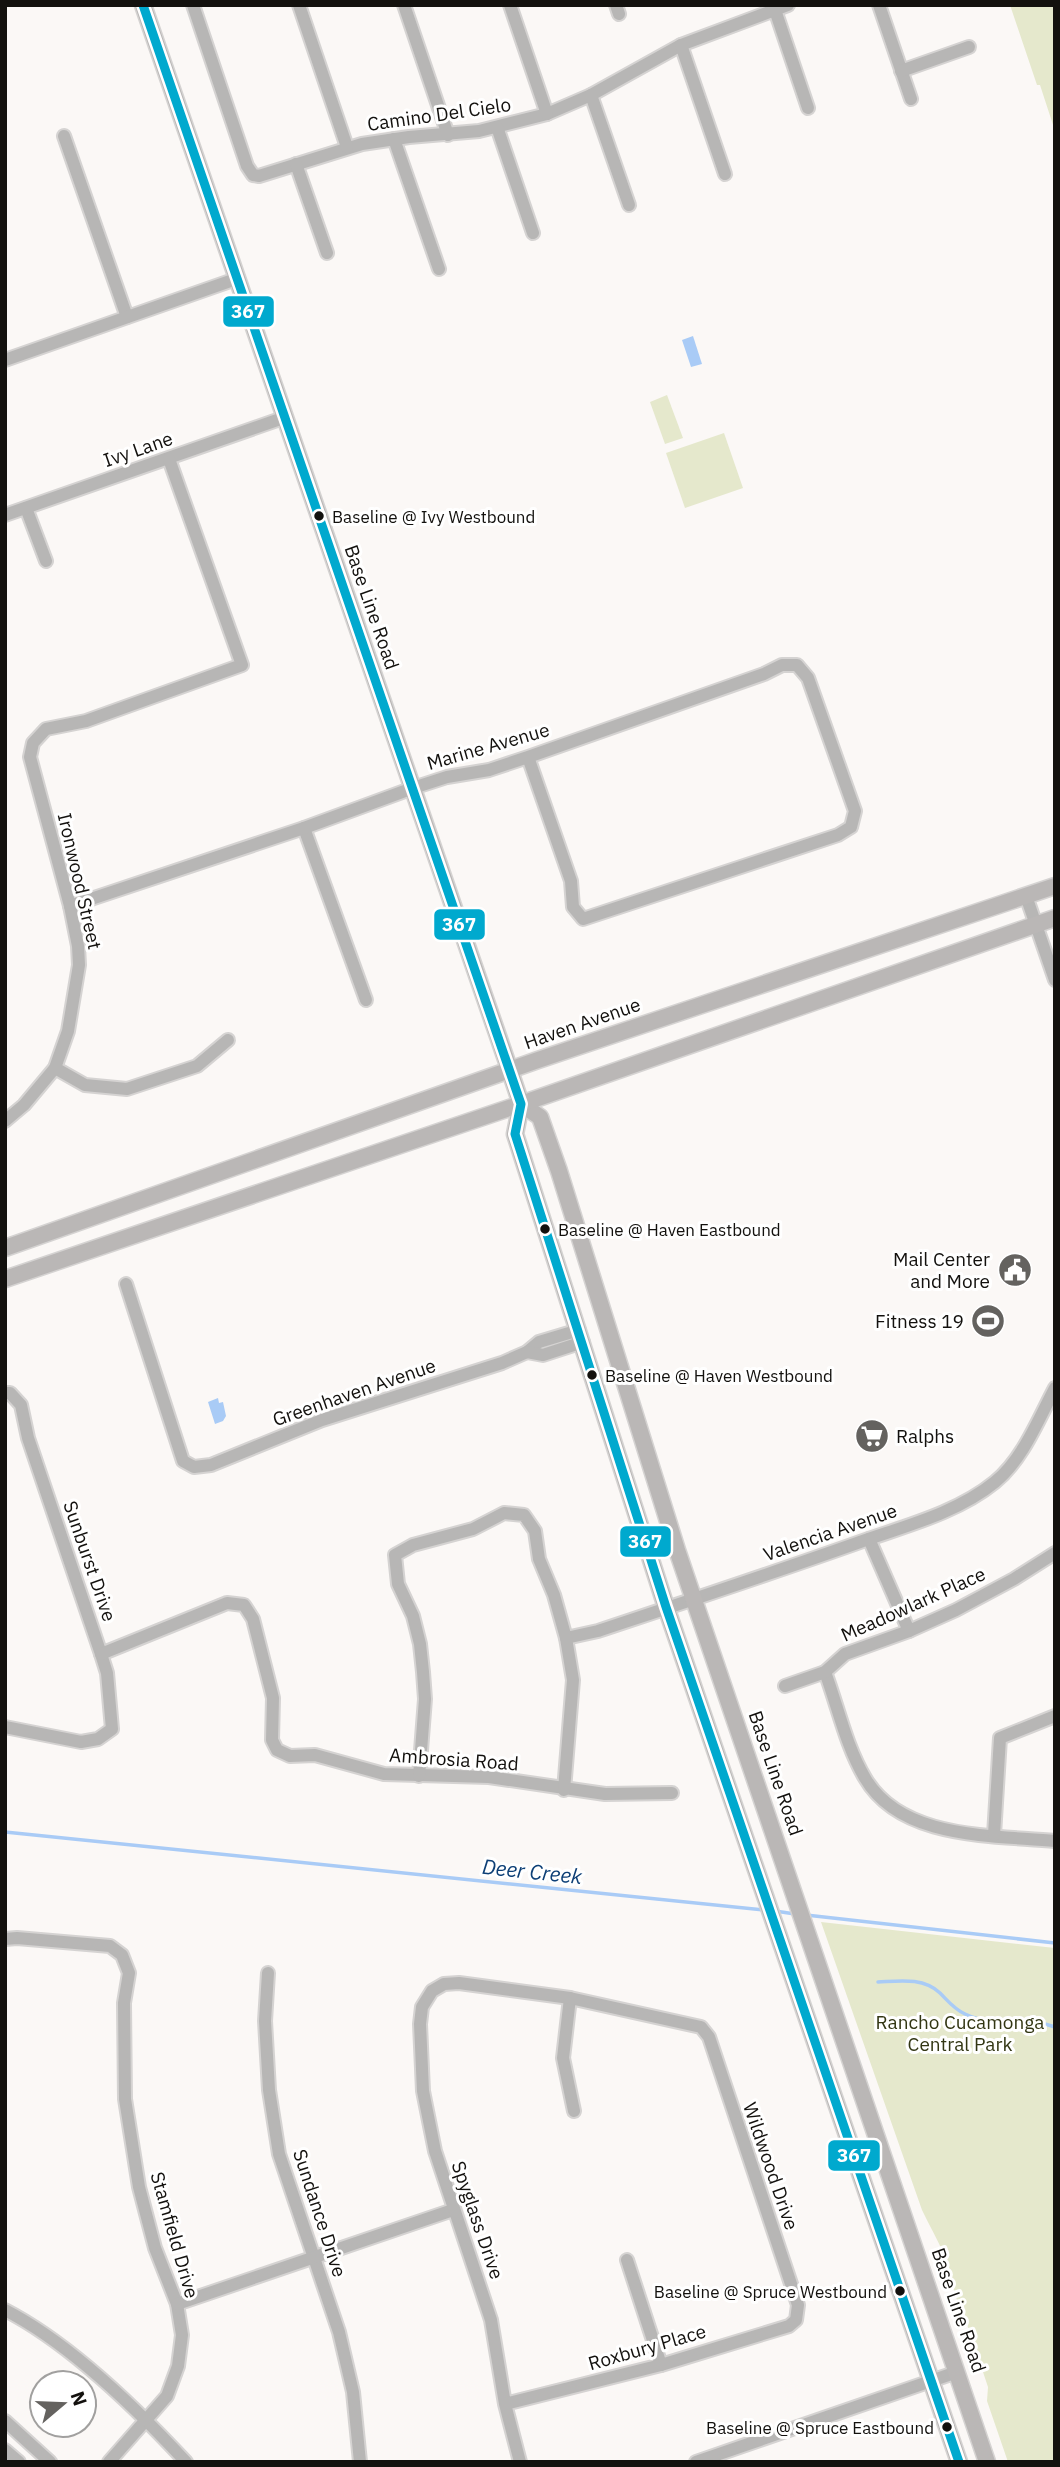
<svg xmlns="http://www.w3.org/2000/svg" width="1060" height="2467" font-family="'IBM Plex Sans',sans-serif">
  <rect width="100%" height="100%" fill="#fbf8f6"/>
  <g fill="#e5e8cc">
    <path d="M1010,5H1055V131L1040,85H1037Z"/>
    <path d="M667,395L683,438L665,444L650,402Z"/>
    <path d="M724,433L743,488L685,508L666,453Z"/>
    <path d="M821,1922L1055,1948V2462H1008L987,2401L988,2387L965,2318C957,2307 949,2270 944,2255C938,2240 929,2225 922,2210Z"/>
  </g>
  <g fill="#a9cbf6">
    <path d="M693,336L702,364L691,367L682,340Z"/>
    <path d="M218,1398L219,1403L223,1402L226,1416L223,1421L215,1424L208,1402Z"/>
  </g>
  <g fill="none" stroke-linecap="round" stroke-linejoin="round">
    <g stroke="#a9cbf6" stroke-width="3.5">
      <path d="M5,1832L764,1910"/>
      <path d="M775,1911L795,1914"/>
      <path d="M806,1915L1055,1943"/>
      <path d="M878,1982C899,1981 923,1977 940,1993C948,2001 954,2009 965,2014C987,2025 1020,2022 1045,2024L1055,2027"/>
    </g>
    <g stroke="#d5d3d2" stroke-width="16">
      <g id="minor">
        <path d="M193,5L247,166L253,175L259,176L362,144L409,137L479,131L547,114L591,95L681,45L788,5"/>
        <path d="M299,5L347,147"/>
        <path d="M404,5L448,135"/>
        <path d="M510,5L547,114"/>
        <path d="M616,5L619,14"/>
        <path d="M879,5L911,99"/>
        <path d="M775,10L808,108"/>
        <path d="M681,45L725,174"/>
        <path d="M901,71L969,47"/>
        <path d="M591,95L629,205"/>
        <path d="M497,127L533,233"/>
        <path d="M64,136L127,317"/>
        <path d="M394,139L439,269"/>
        <path d="M296,164L327,253"/>
        <path d="M5,360L236,279"/>
        <path d="M26,508L46,561"/>
        <path d="M5,515L283,418"/>
        <path d="M304,828L366,1000"/>
        <path d="M1026,896L1055,980"/>
        <path d="M70,906L304,828L413,788L447,777L489,770L528,757L764,674L782,665H797L808,678L855,811L851,827L838,835L583,919L573,907L571,881L528,757"/>
        <path d="M55,1068L85,1085L127,1089L197,1066L228,1040"/>
        <path d="M5,1121L24,1105L55,1068L68,1031L79,965L78,946L70,906L30,757L33,743L46,729L86,721L242,665L169,459"/>
        <path d="M126,1284L183,1461L194,1467L211,1465L322,1420L502,1363L527,1352L539,1342L579,1330"/>
        <path d="M527,1352L543,1355L583,1342"/>
        <path d="M5,1393H10L21,1405L28,1438L101,1654L107,1673L112,1729L98,1739L81,1742L5,1727"/>
        <path d="M869,1539L909,1631"/>
        <path d="M566,1638L598,1631C685,1602 773,1573 860,1542C905,1526 957,1513 995,1482C1023,1459 1038,1420 1055,1388"/>
        <path d="M101,1654L227,1603L244,1605L253,1619L273,1698L272,1740L277,1750L290,1756L315,1755L384,1774L489,1777L605,1794L672,1793"/>
        <path d="M825,1672C838,1707 846,1746 865,1778C901,1840 993,1835 1055,1841"/>
        <path d="M785,1686L825,1672L845,1654L909,1631L956,1610L1014,1579L1055,1553"/>
        <path d="M419,1776L425,1699L423,1672L420,1644L413,1616L398,1584L395,1555L413,1545L473,1529L504,1513L524,1515L535,1531L539,1559L554,1595L566,1638L573,1680L564,1790"/>
        <path d="M994,1835L1000,1738L1055,1716"/>
        <path d="M5,1939L17,1938L110,1946L122,1955L129,1973L124,2003L125,2099L139,2187L155,2248L177,2304L182,2335L178,2366L167,2396L109,2462"/>
        <path d="M268,1973L265,2021L269,2090L279,2154L339,2332L353,2392L360,2462"/>
        <path d="M570,1998L563,2058L574,2111"/>
        <path d="M627,2260L661,2365"/>
        <path d="M177,2304L453,2210"/>
        <path d="M5,2310C69,2343 137,2409 186,2462"/>
        <path d="M505,2404L661,2365L789,2326L796,2320L798,2305L709,2037L701,2027L570,1998L459,1983L444,1984L432,1991L422,2007L420,2024L423,2091L435,2151L491,2320L505,2404L520,2462"/>
        <path d="M5,2421L50,2462"/>
        <path d="M5,2450L19,2462"/>
        <path d="M696,2462L957,2372"/>
      </g>
    </g>
    <g stroke="#d5d3d2" stroke-width="19">
      <g id="major">
        <path d="M143,5L510,1071L521,1104L515,1134L666,1607L959,2462"/>
        <path d="M521,1104L540,1117L559,1171L677,1550L987,2462"/>
        <path d="M5,1248L538,1060L1055,886"/>
        <path d="M5,1279L521,1104L1055,918"/>
      </g>
    </g>
    <use href="#minor" stroke="#b7b6b5" stroke-width="12"/>
    <use href="#major" stroke="#bab7b6" stroke-width="16"/>
    <g stroke="#fff" stroke-width="14">
      <path id="bus-1" d="M143,5L521,1104L515,1134L666,1607L959,2462"/>
    </g>
    <use href="#bus-1" stroke="#00a9ce" stroke-width="9"/>
  </g>
  <defs>
    <g id="civic-disc" transform="scale(1.75)"><circle r="9.5" fill="#64625f" stroke="#fff"/><path d="M-.6-6.5H3V-4.5H.6V-3L4-1V1h2V6H-6V1h2V-1L-.6-3ZM-1.2 2.5V6h2.4V2.5Z" fill="#fff"/></g>
    <g id="stadium-disc" transform="scale(1.75)"><circle r="9.5" fill="#64625f" stroke="#fff"/><path d="M0-5a6.5 5 0 1 0 0 10a6.5 5 0 1 0 0-10ZM-3.5-1.8h7v3.6h-7Z" fill="#fff"/></g>
    <g id="supermarket-disc" transform="scale(1.75)"><circle r="9.5" fill="#64625f" stroke="#fff"/><path d="M-6-5.5h2.5l.6 2H6L4.5 2H-2.5L-4.4-4H-6ZM-1.5 3.2a1.3 1.3 0 1 0 .1 0ZM3 3.2a1.3 1.3 0 1 0 .1 0Z" fill="#fff"/></g>
  </defs>
  <g fill-rule="evenodd">
    <use href="#civic-disc" x="1015" y="1270"/>
    <use href="#stadium-disc" x="988" y="1321"/>
    <use href="#supermarket-disc" x="872" y="1436"/>
  </g>
  <g fill="#13110e" stroke="#fff" stroke-width="2.5">
    <circle cx="319" cy="516" r="6"/>
    <circle cx="545" cy="1229" r="6"/>
    <circle cx="592" cy="1375" r="6"/>
    <circle cx="900" cy="2291" r="6"/>
    <circle cx="947" cy="2427" r="6"/>
  </g>
  <g text-anchor="middle" stroke-width="6" stroke-linejoin="round" paint-order="stroke">
    <g font-size="17" fill="#13110e" stroke="#fff" text-anchor="start">
      <text x="332" y="523">Baseline @ Ivy Westbound</text>
      <text x="558" y="1236">Baseline @ Haven Eastbound</text>
      <text x="605" y="1382">Baseline @ Haven Westbound</text>
      <text x="887" y="2298" text-anchor="end">Baseline @ Spruce Westbound</text>
      <text x="934" y="2434" text-anchor="end">Baseline @ Spruce Eastbound</text>
    </g>
    <g font-size="19" fill="#13110e" stroke="#fff">
      <text transform="translate(439 114) rotate(-8)" y="7">Camino Del Cielo</text>
      <text transform="translate(138 449) rotate(-19)" y="7">Ivy Lane</text>
      <text transform="translate(372 607) rotate(71)" y="7">Base Line Road</text>
      <text transform="translate(488 746) rotate(-16)" y="7">Marine Avenue</text>
      <text transform="translate(80 881) rotate(77)" y="7">Ironwood Street</text>
      <text transform="translate(582 1023) rotate(-19)" y="7">Haven Avenue</text>
      <text transform="translate(354 1392) rotate(-19)" y="7">Greenhaven Avenue</text>
      <text transform="translate(830 1532) rotate(-19)" y="7">Valencia Avenue</text>
      <text transform="translate(90 1561) rotate(71)" y="7">Sunburst Drive</text>
      <text transform="translate(913 1604) rotate(-24)" y="7">Meadowlark Place</text>
      <text transform="translate(454 1759) rotate(4)" y="7">Ambrosia Road</text>
      <text transform="translate(776 1773) rotate(71)" y="7">Base Line Road</text>
      <text transform="translate(771 2166) rotate(71)" y="7">Wildwood Drive</text>
      <text transform="translate(320 2213) rotate(72)" y="7">Sundance Drive</text>
      <text transform="translate(478 2220) rotate(71)" y="7">Spyglass Drive</text>
      <text transform="translate(175 2235) rotate(74)" y="7">Stamfield Drive</text>
      <text transform="translate(959 2310) rotate(71)" y="7">Base Line Road</text>
      <text transform="translate(647 2347) rotate(-16)" y="7">Roxbury Place</text>
    </g>
    <g font-size="19" fill="#13110e" stroke="#fff" text-anchor="end">
      <text x="990" y="1266">Mail Center<tspan x="990" dy="22">and More</tspan></text>
      <text x="964" y="1328">Fitness 19</text>
      <text x="896" y="1443" text-anchor="start">Ralphs</text>
    </g>
    <g font-size="19" fill="#323613" stroke="#fff">
      <text x="960" y="2029">Rancho Cucamonga<tspan x="960" dy="22">Central Park</tspan></text>
    </g>
    <g font-size="21" font-style="italic" fill="#0d3f76" stroke="#fff">
      <text transform="translate(532 1872) rotate(6)" y="7">Deer Creek</text>
    </g>
  </g>
  <g stroke="#fff" stroke-width="2.5">
    <rect x="222" y="295" width="53" height="33" rx="7" fill="#00a9ce"/>
    <rect x="433" y="908" width="53" height="33" rx="7" fill="#00a9ce"/>
    <rect x="619" y="1525" width="53" height="33" rx="7" fill="#00a9ce"/>
    <rect x="827" y="2139" width="54" height="33" rx="7" fill="#00a9ce"/>
  </g>
  <g font-size="19" text-anchor="middle" font-weight="bold" fill="#fff">
    <text x="248" y="318">367</text>
    <text x="459" y="931">367</text>
    <text x="645" y="1548">367</text>
    <text x="854" y="2162">367</text>
  </g>
  <rect width="1060" height="2467" fill="none" stroke="#13110e" stroke-width="14"/>
  <g transform="translate(63 2404) rotate(71)"><circle r="33" fill="#ffffff" stroke="#a1a09f" stroke-width="2"/>
  <path d="M0-5L12 26L0 18L-12 26Z" fill="#64625f"/>
  <text y="-10" font-size="19" font-weight="bold" text-anchor="middle" fill="#13110e">N</text>
  </g>
</svg>
